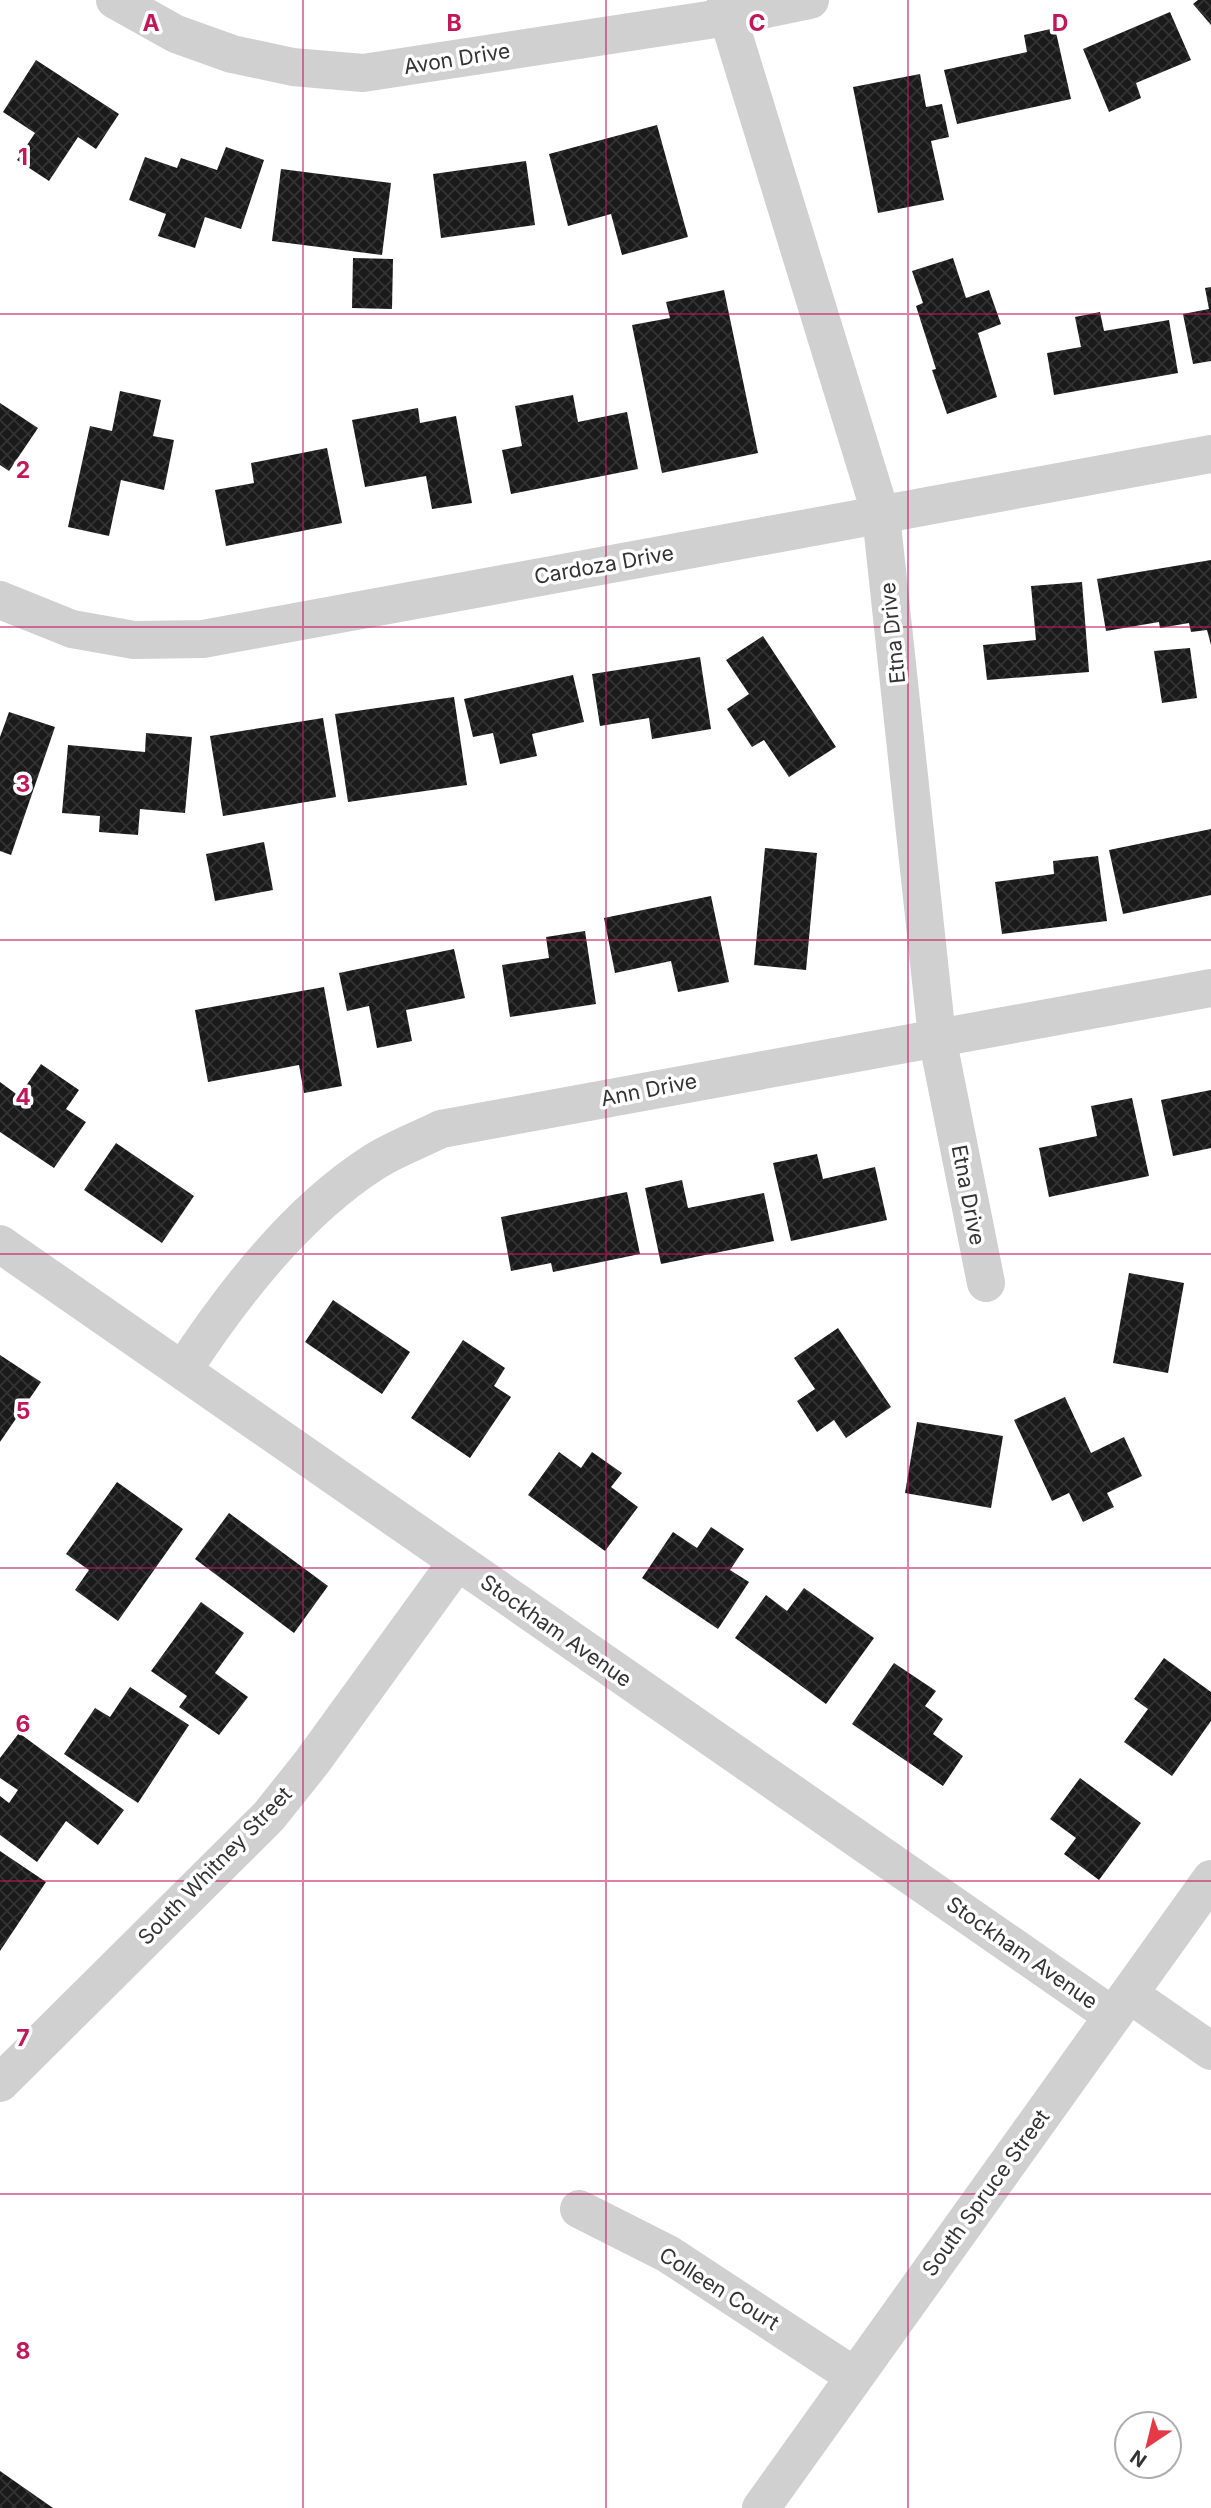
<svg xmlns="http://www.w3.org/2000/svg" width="1211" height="2508" font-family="Inter,sans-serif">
  <defs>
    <pattern id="building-cross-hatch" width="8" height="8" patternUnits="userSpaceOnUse" patternTransform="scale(1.75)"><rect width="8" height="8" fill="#1a1a1a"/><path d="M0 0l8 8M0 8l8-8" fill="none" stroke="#333"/></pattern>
  </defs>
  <rect width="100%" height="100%" fill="#fff"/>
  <g fill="url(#building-cross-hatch)">
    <path d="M1198,0H1211V25L1193,4Z"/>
    <path d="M1170,12L1191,60L1136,83L1141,98L1109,112L1083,49Z"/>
    <path d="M1055,28L1071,99L957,124L944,70L1027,52L1024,35Z"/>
    <path d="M36,60L119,114L96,149L78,137L49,181L17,160L35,133L3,112Z"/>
    <path d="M920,74L926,107L942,104L949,137L931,141L944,200L878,213L853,87Z"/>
    <path d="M657,125L688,237L622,255L611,214L568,226L549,154Z"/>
    <path d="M226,147L264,160L241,229L205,217L195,248L158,236L166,214L129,200L145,157L177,168L181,158L217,170Z"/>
    <path d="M526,161L535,225L441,238L433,174Z"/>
    <path d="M281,169L391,183L382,255L272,241Z"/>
    <path d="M353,258L393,259L392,309L352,308Z"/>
    <path d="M953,258L966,298L989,290L1001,324L978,333L997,397L947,414L932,370L936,369L916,306L923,303L912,271Z"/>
    <path d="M1211,287V361L1193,364L1183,314L1209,309L1205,288Z"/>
    <path d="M724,290L758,453L662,473L632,325L670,318L666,302Z"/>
    <path d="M1100,312L1104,331L1169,320L1178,373L1054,395L1047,353L1081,347L1075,317Z"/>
    <path d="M120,391L161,400L153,436L174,440L164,490L121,480L109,536L68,527L90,426L112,431Z"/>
    <path d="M573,395L578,422L627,412L638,469L511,494L502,450L522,446L515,406Z"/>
    <path d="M0,403L38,428L9,471L0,465Z"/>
    <path d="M418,408L420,423L456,416L472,503L432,509L426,476L365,487L352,420Z"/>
    <path d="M327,448L342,523L226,546L215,490L254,483L251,463Z"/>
    <path d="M1211,560V645L1207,630L1191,632L1189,623L1160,628L1159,622L1106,631L1097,579Z"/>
    <path d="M1082,582L1089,672L987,680L983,645L1036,640L1031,586Z"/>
    <path d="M763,636L836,747L789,777L764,740L752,747L727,709L749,694L726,660Z"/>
    <path d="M1190,648L1197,698L1162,703L1154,651Z"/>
    <path d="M700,657L711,729L652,739L649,718L600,726L592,674Z"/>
    <path d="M573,675L584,722L532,734L537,756L500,764L493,733L473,737L464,699Z"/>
    <path d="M454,697L467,785L348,802L335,714Z"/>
    <path d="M9,712L55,727L11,855L0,851V737Z"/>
    <path d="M323,718L336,797L223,816L210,736Z"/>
    <path d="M146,733L192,737L185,813L140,809L138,835L99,832L100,816L62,813L68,745L145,752Z"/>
    <path d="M1211,829V895L1123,914L1109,850Z"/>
    <path d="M264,842L273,890L215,901L206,854Z"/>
    <path d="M765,848L817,853L806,970L754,965Z"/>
    <path d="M1098,856L1107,921L1002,934L995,882L1054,874L1053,861Z"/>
    <path d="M711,896L729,982L678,992L671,961L615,973L604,918Z"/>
    <path d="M585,931L596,1004L510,1017L502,965L549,958L546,937Z"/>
    <path d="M454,949L465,998L406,1010L412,1041L377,1048L369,1006L347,1011L339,973Z"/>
    <path d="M324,987L342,1086L304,1093L299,1065L208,1082L195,1010Z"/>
    <path d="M41,1064L79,1090L66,1109L86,1122L54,1168L0,1132V1082L19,1096Z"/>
    <path d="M1211,1090V1148L1173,1156L1161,1100Z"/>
    <path d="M1132,1098L1149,1176L1049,1197L1039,1148L1097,1136L1091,1106Z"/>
    <path d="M116,1143L194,1196L162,1243L84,1190Z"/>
    <path d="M817,1154L823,1179L875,1167L887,1220L791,1241L773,1163Z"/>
    <path d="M682,1180L688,1208L764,1193L774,1241L661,1264L645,1188Z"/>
    <path d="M627,1192L640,1254L553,1272L551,1263L511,1271L501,1217Z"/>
    <path d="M1129,1273L1184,1283L1168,1373L1113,1363Z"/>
    <path d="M333,1300L410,1352L382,1394L305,1342Z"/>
    <path d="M838,1328L891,1407L846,1438L834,1420L817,1432L797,1401L815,1389L794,1358Z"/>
    <path d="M463,1340L505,1368L494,1386L511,1397L470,1458L411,1418Z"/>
    <path d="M0,1355L41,1382L0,1442Z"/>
    <path d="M1065,1397L1091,1453L1124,1437L1142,1476L1107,1493L1114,1507L1083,1522L1069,1493L1052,1501L1014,1420Z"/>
    <path d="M917,1422L1003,1436L991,1508L905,1493Z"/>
    <path d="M559,1452L581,1468L592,1452L622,1473L611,1487L638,1507L605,1551L528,1495Z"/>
    <path d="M117,1482L183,1529L118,1621L75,1590L89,1570L66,1554Z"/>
    <path d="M229,1513L328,1586L294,1633L195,1559Z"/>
    <path d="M711,1527L744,1549L730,1570L749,1582L718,1629L642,1578L673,1532L697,1548Z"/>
    <path d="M804,1588L874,1638L826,1704L735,1638L766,1595L787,1611Z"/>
    <path d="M201,1602L244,1633L215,1673L248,1697L219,1735L179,1707L187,1696L151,1671Z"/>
    <path d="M1164,1658L1211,1692V1721L1172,1776L1124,1742L1148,1709L1134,1699Z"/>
    <path d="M894,1663L936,1691L925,1706L943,1719L933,1734L963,1756L943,1786L852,1724Z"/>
    <path d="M130,1687L189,1725L138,1803L64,1754L95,1708L110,1717Z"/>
    <path d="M19,1733L124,1810L98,1845L66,1821L37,1862L0,1835V1796L9,1803L18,1790L0,1778V1758Z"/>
    <path d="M1080,1778L1141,1823L1099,1880L1064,1854L1076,1838L1050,1819Z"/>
    <path d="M0,1851L46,1882L0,1951Z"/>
    <path d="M0,2471L53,2508H0Z"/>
  </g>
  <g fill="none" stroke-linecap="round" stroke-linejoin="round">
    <g stroke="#d0d0d0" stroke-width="38">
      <path d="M115,0L176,34L232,54L293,67L363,73L728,17L810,0"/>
      <path d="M726,0L728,17L881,515L937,1037L986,1283"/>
      <path d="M0,600L72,629L134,640L203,639L1211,454"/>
      <path d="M0,1244L1113,2016"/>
      <path d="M183,1370C233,1294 296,1212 374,1162C394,1149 419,1140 441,1129L1211,988"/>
      <path d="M1129,1994L1211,2051"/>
      <path d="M0,2083L269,1816L312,1762L457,1562"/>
      <path d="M579,2209L668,2254L854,2376"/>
      <path d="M761,2508L1211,1879"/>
    </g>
  </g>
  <path fill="none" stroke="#c2185b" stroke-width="2" stroke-opacity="0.55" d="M303,0V2508M606,0V2508M908,0V2508M0,314H1211M0,627H1211M0,940H1211M0,1254H1211M0,1568H1211M0,1881H1211M0,2194H1211"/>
  <g text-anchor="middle" stroke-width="7" stroke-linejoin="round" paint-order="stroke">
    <g font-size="21" fill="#333" stroke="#fff">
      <text transform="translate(457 59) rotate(-9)" y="7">Avon Drive</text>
      <text transform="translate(604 565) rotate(-10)" y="7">Cardoza Drive</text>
      <text transform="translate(893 633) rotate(-96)" y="7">Etna Drive</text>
      <text transform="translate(649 1090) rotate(-11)" y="7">Ann Drive</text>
      <text transform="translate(968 1195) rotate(79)" y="7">Etna Drive</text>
      <text transform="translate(556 1631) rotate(35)" y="7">Stockham Avenue</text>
      <text transform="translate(215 1866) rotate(-46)" y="7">South Whitney Street</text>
      <text transform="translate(1022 1953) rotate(35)" y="7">Stockham Avenue</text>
      <text transform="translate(986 2193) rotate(-54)" y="7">South Spruce Street</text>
      <text transform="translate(719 2289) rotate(32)" y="7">Colleen Court</text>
    </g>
  </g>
  <g font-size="23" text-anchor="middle" font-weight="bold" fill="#c2185b" stroke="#fff" stroke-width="7" stroke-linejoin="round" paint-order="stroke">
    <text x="151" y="31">A</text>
    <text x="454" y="31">B</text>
    <text x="757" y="31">C</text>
    <text x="1060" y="31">D</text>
    <text x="23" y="165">1</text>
    <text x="23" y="478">2</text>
    <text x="23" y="792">3</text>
    <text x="23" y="1105">4</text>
    <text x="23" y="1419">5</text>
    <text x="23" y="1732">6</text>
    <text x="23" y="2046">7</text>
    <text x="23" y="2359">8</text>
  </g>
  <g transform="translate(1148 2445) rotate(215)"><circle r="33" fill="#ffffff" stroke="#adadad" stroke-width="2"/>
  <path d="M0-5L12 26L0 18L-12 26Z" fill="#e63946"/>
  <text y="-10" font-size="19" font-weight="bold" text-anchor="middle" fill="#333333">N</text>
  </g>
</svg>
